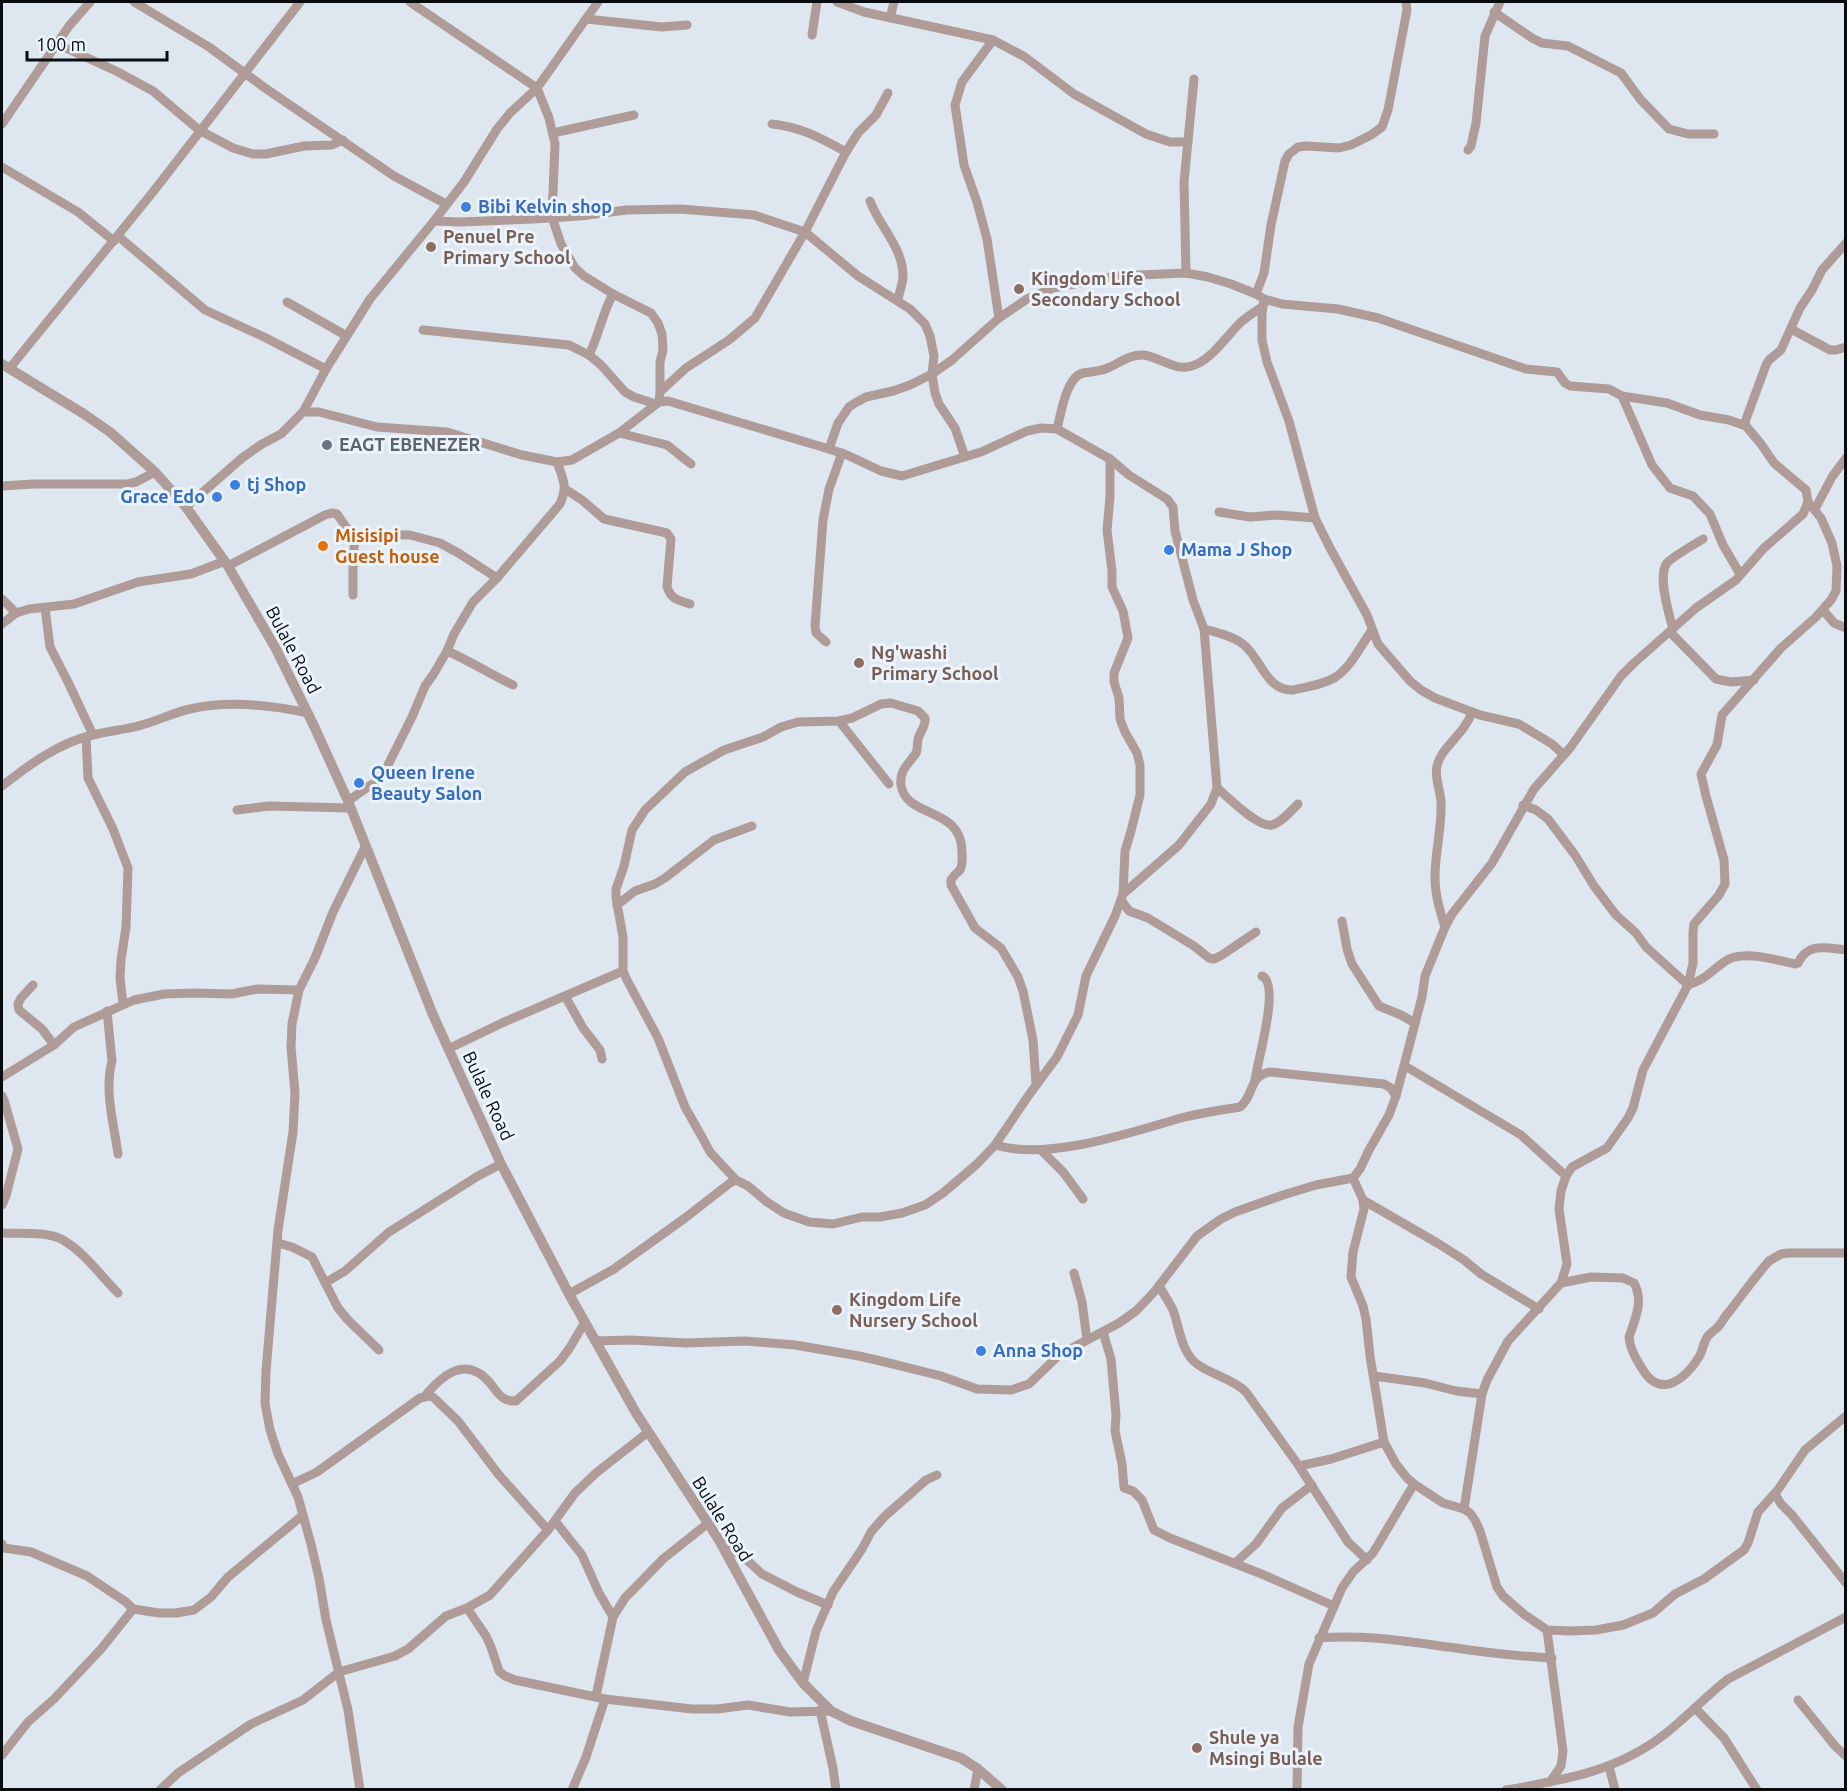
<svg xmlns="http://www.w3.org/2000/svg" width="1847" height="1791" font-family="Ubuntu,sans-serif">
  <rect width="100%" height="100%" fill="#dee7ef"/>
  <g fill="none" stroke-linecap="round" stroke-linejoin="round">
    <g stroke="#af9b97" stroke-width="9">
      <path d="M134,2L209,47L265,88L394,176L446,204"/>
      <path d="M410,2L537,88L549,118L555,144L552,217L561,244L575,268L584,276L613,294L651,313L658,323L662,334L663,350L660,362V392L659,402"/>
      <path d="M837,2L864,12L993,40L1025,57L1074,94L1146,134L1170,142H1188"/>
      <path d="M1494,12L1532,38L1542,43L1568,46L1621,73L1641,100L1669,129L1688,134H1714"/>
      <path d="M890,18L894,2"/>
      <path d="M586,19L662,27L687,25"/>
      <path d="M812,35L817,2"/>
      <path d="M993,40L962,82L955,105L964,165L977,202L987,239L999,318"/>
      <path d="M57,44L116,71L153,91L199,130L233,148L253,154H266L304,146L332,145L343,140"/>
      <path d="M2,124L69,26L90,2"/>
      <path d="M772,124C801,127 821,138 846,152"/>
      <path d="M553,133L634,115"/>
      <path d="M1468,150L1471,146L1476,123L1485,36L1500,2"/>
      <path d="M2,167L78,212L114,241"/>
      <path d="M870,201C879,226 903,247 903,276C903,284 899,292 898,300"/>
      <path d="M434,221L460,222L533,219L580,216L626,210L680,209L754,215L805,232L858,276L910,309L925,324L930,336L934,356L932,374L935,393L939,404L955,428L965,457"/>
      <path d="M118,236L205,310L264,337L326,369"/>
      <path d="M1186,273L1184,182L1194,79"/>
      <path d="M1256,294L1264,273L1271,225L1285,161L1289,154L1298,147L1306,146L1339,148L1351,145L1371,135L1382,127L1388,110L1407,10L1406,2"/>
      <path d="M1264,299L1262,314V340L1267,362L1289,421L1315,518L1330,548L1367,615L1378,644L1410,681L1421,690L1435,698L1480,715L1519,724L1552,744L1564,755"/>
      <path d="M287,302L345,335"/>
      <path d="M1791,329L1830,350H1836L1846,347"/>
      <path d="M423,330L569,345L589,355L601,365L625,392L634,397L656,404"/>
      <path d="M589,355C599,335 602,314 613,294"/>
      <path d="M9,369L153,192L300,2"/>
      <path d="M660,392L686,368L729,340L755,318L805,232L846,152L858,133L876,115L888,93"/>
      <path d="M1622,396L1652,465L1670,488L1693,496L1710,514L1723,545L1740,574"/>
      <path d="M303,412L326,369L370,299L434,221L464,182L497,129L510,113L537,88L598,2"/>
      <path d="M1057,429C1061,414 1066,377 1083,373C1092,371 1101,372 1110,367C1121,362 1131,354 1144,355C1163,358 1177,374 1197,364C1213,356 1225,339 1237,326C1244,318 1254,313 1263,306"/>
      <path d="M619,433L667,445L691,464"/>
      <path d="M829,449L838,423L849,407L855,403L866,397L893,391L910,385L932,374L952,360L999,318L1027,299L1053,288L1116,276L1186,273L1208,277L1231,284L1256,294L1264,299L1282,304L1338,309L1378,318L1517,366L1526,369L1557,372L1565,383L1570,386L1609,389L1622,396L1667,403L1700,415L1729,420L1746,426"/>
      <path d="M1110,459V497L1107,530L1112,571V587L1123,611L1128,638L1114,673V682L1119,698L1120,719L1125,732L1137,753L1140,765V795L1131,831L1125,851L1123,894"/>
      <path d="M2,486L33,484H127L136,482L155,472"/>
      <path d="M565,489L582,500L604,519L667,533L671,539L667,586C670,599 678,600 690,604"/>
      <path d="M186,507L242,458L262,444L281,434L303,412H319L377,427L447,432L522,455L557,462L572,460L619,433L659,402L668,401L829,449L847,455L881,471L902,476L981,452L1027,431L1041,428L1057,429L1110,459L1129,475L1167,499L1173,507L1175,531L1180,550L1193,600L1204,629L1217,788L1211,804L1179,845L1123,894L1115,916L1086,976L1078,1015L1057,1057L1031,1092L995,1145L977,1164L943,1193L925,1205L902,1213L880,1217H862L833,1224L809,1222L784,1213L767,1202L748,1186L736,1180L730,1183L685,1218L614,1269L569,1294"/>
      <path d="M1815,509L1832,477L1846,458"/>
      <path d="M1219,512L1250,517L1277,515L1315,518"/>
      <path d="M228,566L325,515L332,513L337,514L346,527L355,534L410,535L440,543L460,554L497,578"/>
      <path d="M353,595V566L355,534"/>
      <path d="M2,599L16,613"/>
      <path d="M45,608L50,647L68,682L93,735"/>
      <path d="M1823,610L1834,623L1846,628"/>
      <path d="M2,624L16,613L29,609L74,604L138,582L191,574L225,561"/>
      <path d="M1204,629C1216,632 1232,636 1243,644C1261,658 1266,691 1293,690C1306,687 1322,685 1334,678C1351,668 1361,645 1372,630"/>
      <path d="M1673,629C1669,614 1657,576 1667,563C1672,557 1695,544 1703,539"/>
      <path d="M1670,632L1716,679L1731,682L1754,680"/>
      <path d="M826,642L816,633L815,626L823,520L829,489L842,453"/>
      <path d="M447,651C470,661 490,674 513,685"/>
      <path d="M839,721L889,784"/>
      <path d="M86,737L88,778L113,829L128,868L126,927L121,960L120,978L123,1004"/>
      <path d="M2,786C29,765 58,743 93,735C108,731 123,730 138,726C155,722 172,713 190,709C228,700 270,705 308,713"/>
      <path d="M1217,788C1228,797 1258,828 1272,825C1282,822 1291,811 1298,804"/>
      <path d="M348,801L378,780L385,771L412,717L425,686L433,675L447,651L454,634L473,602L497,578L560,504C568,486 563,479 557,462"/>
      <path d="M1523,805L1536,810L1548,819L1575,855L1594,886L1616,915L1636,933L1646,947L1688,985C1706,979 1710,972 1724,962C1741,949 1776,960 1795,964L1798,963C1808,942 1826,948 1846,950"/>
      <path d="M237,810L269,806L350,808"/>
      <path d="M1121,900L1129,911L1148,918L1194,946L1209,958L1214,959L1222,955L1256,932"/>
      <path d="M617,905L635,891L655,884L665,878L714,840L752,826"/>
      <path d="M1342,921L1347,949L1352,964L1379,1006L1401,1015L1415,1023"/>
      <path d="M1445,927C1440,911 1435,895 1435,877C1435,852 1442,828 1441,803C1441,791 1434,778 1437,766C1441,747 1465,734 1472,712"/>
      <path d="M33,985L21,998L18,1004L19,1010L42,1029L54,1045"/>
      <path d="M565,996L583,1028L600,1050L602,1059"/>
      <path d="M107,1011L112,1061C104,1090 114,1125 118,1154"/>
      <path d="M448,1049L502,1023L623,971"/>
      <path d="M1405,1066L1521,1135L1566,1176"/>
      <path d="M2,1077L54,1045L74,1027L134,1000L164,994L193,993L232,994L257,989L299,990"/>
      <path d="M1255,1080C1257,1062 1281,984 1262,976"/>
      <path d="M2,1096L4,1100L18,1149L6,1196L2,1205"/>
      <path d="M995,1145C1049,1161 1128,1133 1181,1118C1201,1113 1220,1110 1240,1107C1255,1095 1248,1076 1270,1072L1384,1084L1391,1088L1396,1096"/>
      <path d="M1041,1150L1063,1172L1083,1199"/>
      <path d="M1353,1178L1363,1200L1364,1209L1353,1252L1351,1277L1363,1306L1366,1319L1370,1356L1384,1442L1396,1464L1407,1478L1414,1484L1443,1503L1464,1509L1470,1513L1475,1520L1480,1531L1497,1587L1503,1596L1525,1615L1547,1630L1570,1631L1596,1630L1623,1625L1653,1613L1675,1594L1704,1579L1744,1550L1748,1543L1758,1512L1775,1493"/>
      <path d="M736,1180L710,1152L702,1137L685,1107L658,1038L627,980L623,971V937L616,898V889L624,866L632,830L645,810L685,772L724,750L763,737L781,727L798,722L839,721L852,718L881,704L891,703L918,711L925,718C926,726 920,732 918,739C917,744 918,749 916,753C909,764 899,770 901,785C906,819 962,806 962,852C962,857 963,864 960,870C957,873 953,876 951,880V885L975,928L1001,948L1018,977L1023,991L1033,1040L1036,1084"/>
      <path d="M1363,1200L1439,1244L1464,1260L1481,1274L1539,1309"/>
      <path d="M2,1233C20,1234 46,1231 63,1240C84,1252 101,1276 118,1293"/>
      <path d="M278,1243L292,1247L312,1257L338,1308L348,1320L379,1350"/>
      <path d="M1074,1273L1082,1302L1087,1340"/>
      <path d="M325,1283L345,1271L389,1232L478,1176L501,1164"/>
      <path d="M1561,1283L1567,1264L1559,1209L1561,1191L1566,1176L1572,1167L1607,1148L1628,1118L1633,1108L1643,1070L1688,985L1693,963V932L1694,924L1719,895L1725,884L1724,860L1706,796L1701,774L1717,745L1722,715L1781,648L1816,617L1831,600L1836,591L1837,566L1832,543L1821,518L1808,502"/>
      <path d="M1159,1286C1164,1294 1169,1302 1173,1310C1180,1329 1181,1352 1197,1364C1212,1375 1233,1379 1246,1392L1299,1466L1348,1542L1367,1560"/>
      <path d="M1103,1332L1111,1359L1116,1415L1115,1431L1122,1464L1124,1488L1133,1491L1142,1500L1154,1530L1170,1538L1264,1575L1334,1606"/>
      <path d="M595,1341L631,1340L686,1343L745,1341L795,1345L859,1356L885,1362L941,1376L977,1389L1011,1390L1029,1384L1059,1355L1119,1323L1136,1311L1155,1291L1197,1236L1221,1219L1235,1212L1283,1195L1316,1185L1353,1178L1360,1169L1369,1150L1389,1115L1396,1096L1422,997L1425,976L1445,927L1452,914L1492,863L1534,789L1570,748L1621,676L1634,663L1696,608L1736,580L1763,549L1803,514L1808,502L1806,490L1774,463L1761,444L1746,426L1745,422L1766,365L1769,360L1781,350L1800,308L1812,290L1822,270L1846,243"/>
      <path d="M1374,1376L1425,1383L1456,1391L1482,1394"/>
      <path d="M424,1397C443,1374 466,1355 490,1383C498,1393 502,1402 516,1401L560,1361L569,1349L585,1322"/>
      <path d="M1846,1416L1805,1450L1775,1494L1781,1504L1792,1515L1846,1583"/>
      <path d="M1299,1466L1331,1459L1384,1442"/>
      <path d="M292,1484L317,1472L420,1398L429,1396L433,1397L458,1421L499,1475L548,1530"/>
      <path d="M1464,1509L1482,1394L1487,1380L1508,1341L1561,1283L1591,1277L1623,1278L1634,1283C1644,1301 1635,1319 1629,1337C1630,1350 1637,1360 1643,1370C1661,1400 1686,1378 1699,1357C1703,1351 1703,1342 1708,1336C1711,1332 1715,1330 1718,1327C1722,1322 1725,1316 1729,1312C1742,1295 1755,1277 1769,1261L1781,1254L1788,1253H1846"/>
      <path d="M555,1521L582,1555L599,1593L613,1617"/>
      <path d="M719,1540L748,1561L762,1574L797,1592L828,1605"/>
      <path d="M2,1544L4,1548L31,1552L87,1576L126,1602L133,1609L159,1613H176L194,1610L211,1597L228,1577L303,1515"/>
      <path d="M1235,1563L1256,1544L1282,1508L1312,1485"/>
      <path d="M467,1608L486,1636L491,1647L499,1671L505,1676L515,1680L605,1699L692,1709H717L748,1705L790,1712L831,1711"/>
      <path d="M1547,1630L1563,1751L1561,1766L1550,1782"/>
      <path d="M1319,1638C1365,1634 1410,1642 1456,1648C1487,1653 1520,1656 1552,1658"/>
      <path d="M803,1683L816,1631L833,1592L862,1549L871,1532L884,1517L926,1480L937,1475"/>
      <path d="M596,1696L613,1617L625,1598L663,1559L707,1524"/>
      <path d="M1798,1700L1835,1746L1846,1756"/>
      <path d="M1695,1708L1724,1738L1757,1790"/>
      <path d="M820,1710L833,1768L836,1790"/>
      <path d="M2,1755L28,1722L54,1699L102,1648L133,1609"/>
      <path d="M1609,1766L1615,1790"/>
      <path d="M160,1790L178,1773L251,1724L303,1700L339,1672L395,1656L408,1649L446,1616L467,1608L490,1595L548,1530L575,1493L596,1473L647,1433"/>
      <path d="M360,1790L348,1710L326,1620L319,1578L311,1544L298,1497L278,1454L270,1430L265,1403L266,1371L278,1230L293,1132L295,1093L291,1047L292,1024L299,990L315,958L333,912L365,847"/>
      <path d="M572,1790L586,1757L605,1699"/>
      <path d="M974,1790L978,1769"/>
      <path d="M1297,1790L1298,1727L1309,1664L1342,1588L1353,1572L1373,1553L1414,1484"/>
      <path d="M1506,1790C1564,1780 1618,1771 1665,1734C1687,1717 1706,1696 1728,1679L1846,1617"/>
    </g>
    <path stroke="#af9b97" stroke-width="10" d="M2,364L84,414L110,432L155,472L186,507L228,566L276,649L314,726L348,801L433,1015L501,1164L569,1294L636,1413L719,1540L779,1650L803,1683L831,1711L851,1721L961,1758L978,1769L1002,1790"/>
  </g>
  <g fill="#3f7fe0" stroke="#ebf4fc" stroke-width="2">
    <circle cx="466" cy="207" r="6"/>
    <circle cx="235" cy="485" r="6"/>
    <circle cx="217" cy="497" r="6"/>
    <circle cx="1169" cy="550" r="6"/>
    <circle cx="359" cy="783" r="6"/>
    <circle cx="981" cy="1351" r="6"/>
  </g>
  <g fill="#8d6e63" stroke="#ebf4fc" stroke-width="2">
    <circle cx="431" cy="247" r="6"/>
    <circle cx="1019" cy="289" r="6"/>
    <circle cx="859" cy="663" r="6"/>
    <circle cx="837" cy="1310" r="6"/>
    <circle cx="1197" cy="1748" r="6"/>
  </g>
  <circle fill="#6b7280" stroke="#ebf4fc" stroke-width="2" cx="327" cy="445" r="6"/>
  <circle fill="#e8710a" stroke="#ebf4fc" stroke-width="2" cx="323" cy="546" r="6"/>
  <g text-anchor="middle" stroke-width="6" stroke-linejoin="round" paint-order="stroke">
    <g font-size="18" font-weight="bold" fill="#366cbe" stroke="#ebf4fc" text-anchor="start">
      <text x="478" y="213">Bibi Kelvin shop</text>
      <text x="247" y="491">tj Shop</text>
      <text x="205" y="503" text-anchor="end">Grace Edo</text>
      <text x="1181" y="556">Mama J Shop</text>
      <text x="371" y="779">Queen Irene<tspan x="371" dy="21">Beauty Salon</tspan></text>
      <text x="993" y="1357">Anna Shop</text>
    </g>
    <g font-size="18" font-weight="bold" fill="#785e54" stroke="#ebf4fc" text-anchor="start">
      <text x="443" y="243">Penuel Pre<tspan x="443" dy="21">Primary School</tspan></text>
      <text x="1031" y="285">Kingdom Life<tspan x="1031" dy="21">Secondary School</tspan></text>
      <text x="871" y="659">Ng'washi<tspan x="871" dy="21">Primary School</tspan></text>
      <text x="849" y="1306">Kingdom Life<tspan x="849" dy="21">Nursery School</tspan></text>
      <text x="1209" y="1744">Shule ya<tspan x="1209" dy="21">Msingi Bulale</tspan></text>
    </g>
    <g font-size="18" font-weight="bold" fill="#5b616d" stroke="#ebf4fc" text-anchor="start">
      <text x="339" y="451">EAGT EBENEZER</text>
    </g>
    <g font-size="18" font-weight="bold" fill="#c56008" stroke="#ebf4fc" text-anchor="start">
      <text x="335" y="542">Misisipi<tspan x="335" dy="21">Guest house</tspan></text>
    </g>
    <g font-size="18" fill="#0a0d0f" stroke="#ebf4fc">
      <text transform="translate(293 650) rotate(62)" y="6">Bulale Road</text>
      <text transform="translate(488 1096) rotate(65)" y="6">Bulale Road</text>
      <text transform="translate(722 1519) rotate(58)" y="6">Bulale Road</text>
    </g>
  </g>
  <rect width="1847" height="1791" fill="none" stroke="#0a0d0f" stroke-width="6"/>
  <path d="M27 51v9h140v-9" fill="none" stroke="#0a0d0f" stroke-width="3"/>
  <text x="36" y="51" font-size="18" fill="#0a0d0f" stroke="#ebf4fc" stroke-width="4.5" paint-order="stroke">100 m</text>
</svg>
